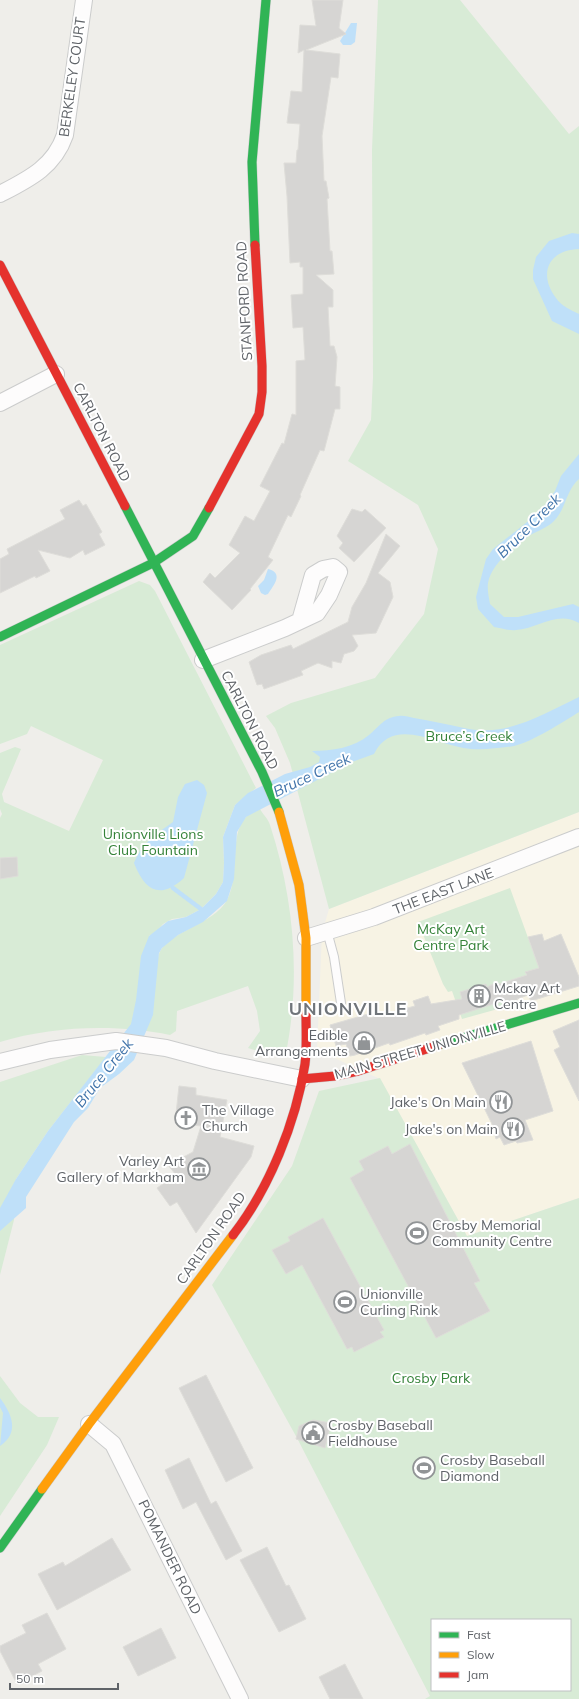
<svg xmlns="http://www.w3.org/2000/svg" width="579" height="1699" font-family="Mulish,sans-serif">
  <rect width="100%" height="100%" fill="#efeeea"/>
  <path fill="#f7f3e4" d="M579,812V1198L467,1236L380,1079L317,1050L322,933L329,909Z"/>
  <g fill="#d8ebd6" fill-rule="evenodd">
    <path d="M378,0H460L569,134L579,126V812L329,909L290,763L275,728L266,716L291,703L375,678L424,614L438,549L418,505L348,461L371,420L373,377L372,150Z"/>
    <path d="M139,581L150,585L155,591L256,788L235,805L223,837L224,863L223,882L216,894L201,909L186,917L172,919L163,924L157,931L149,936L156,975C157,968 157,960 159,954C166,932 215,924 227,900C240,876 229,836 245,818C248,814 254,811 259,807C262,814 268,818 270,825C294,898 301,978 286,1053L258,1051L248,1048L260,1031L257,1011L248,986L177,1011L176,1031L170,1035C117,1024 53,1026 0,1042V818L2,814L0,809V753L15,747L21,749L2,794L4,802L69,831L103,760L31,726L27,734L0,744V645Z"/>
    <path d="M510,888L539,968L525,972L527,976L505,1007L462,1019L452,991L448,992L443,984L418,922Z"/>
    <path d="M82,1055L106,1057L48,1131L16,1179L14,1220L0,1275V1082Z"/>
    <path d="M380,1078L467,1236L579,1198V1699H425L430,1696L297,1438L212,1285L292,1166L319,1091ZM432,1620H570V1690H432Z"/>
    <path d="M0,1376L20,1403L38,1417H59L47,1445L0,1516Z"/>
  </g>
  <g fill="#bfe0f9">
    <path d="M351,23H357L355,42L351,45H343L340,41Z"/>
    <path d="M572,233L579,234V249C548,250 538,274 556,298C561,306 571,310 579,314V334L552,321L533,279V270L536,257L549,241Z"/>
    <path d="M579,454V479C566,490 566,509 554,521C548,527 538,531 530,535C515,545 491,564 488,583C487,589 489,598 490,604L504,617H518L573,604L579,607V623C557,610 537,629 516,630C509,631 501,628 494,627L478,609L476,597L486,559L493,549L541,511L555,491L561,476Z"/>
    <path d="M268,569C284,573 274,585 268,594L265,595L261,593L258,586L264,580Z"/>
    <path d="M579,697V712C563,722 532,742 514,746C501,748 484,750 471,749C439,747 394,714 374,754L352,762L246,817L237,832L234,879L227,901L203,922L178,935L162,948L159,953L153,1015L134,1060L119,1074L100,1088L88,1108L74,1122L26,1197V1208L0,1231V1208L16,1179L48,1131L131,1024L136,1000L141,956L149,936L168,921L186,917L201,909L216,894L223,882L224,863L223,837L235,805L248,793L285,774L310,767L319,762L320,757L312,751C332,751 353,748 369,735C379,727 384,717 399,716C403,715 409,717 414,718C431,721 447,724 464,728C506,738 543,714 579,697Z"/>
    <path d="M197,780L204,785L207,793L184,878C160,900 145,891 134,863C142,843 156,834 173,822L178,797L185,784Z"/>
    <path d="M0,1398C12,1414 20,1433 0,1446L3,1413L0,1407Z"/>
  </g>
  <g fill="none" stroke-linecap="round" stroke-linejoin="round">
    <path stroke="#bfe0f9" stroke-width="4.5" d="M173,888L201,909"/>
  </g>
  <g fill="#d6d5d3" stroke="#deddd9">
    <path d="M312,0H343L339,28L346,34L306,50L340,54L338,78L331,77L322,136L324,181H326L329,198L327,199L330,251H332L334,274L316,275L333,290V307H328L330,346H334L337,357L335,386L340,387V409H335L324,451L320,450L300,495L301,496L291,517L288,515L268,557L273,560L250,589L251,590L232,610L203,582L210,573L215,578L240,553L229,545L245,516L254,521L270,491L260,486L282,443L284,444L292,414L296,415V361L305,360L303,327L293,328L291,295L303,294V267H300V262L290,263L287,196L284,163H296L297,150H298L300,124L287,123L291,91L302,92L304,50L298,53L300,25L316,26Z"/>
    <path d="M79,500L83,506L86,504L102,532L99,534L105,545L85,555L83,550L70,558L38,550L50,571L36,578L35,576L0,593V559L9,554L7,549L65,519L60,510Z"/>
    <path d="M352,509L362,512L365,509L386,528L354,562L339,548L343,543L337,536Z"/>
    <path d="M386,534L400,546L378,573L390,582L393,597L376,633L352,635L358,646L354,651L344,654L341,663L332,661V668L318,663L301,671L303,675L264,689L262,684L257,685L249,662L261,655L291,645L293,649L348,622L352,607L366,583Z"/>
    <path d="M17,857L18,876L0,879V858Z"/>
    <path d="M542,934L544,941L561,934L579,977V986L531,1001L528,995L517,999L519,1005L506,1010L503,1001L459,1015V1019L438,1026L440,1030L426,1035L425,1033L390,1045L389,1043L355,1055L350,1056L346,1044L336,1046L330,1025L368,1014L369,1018L415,1006L413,1001L428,996L431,1004L462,999L460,992L486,984L487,987L493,984V986L527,975L525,972L539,968L528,937Z"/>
    <path d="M579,1020V1101L554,1050L560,1047L553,1031Z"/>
    <path d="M531,1041L553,1111L525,1120L533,1140L517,1143L516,1141L504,1145L500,1137L496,1139L492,1124L462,1063Z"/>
    <path d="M179,1086L196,1088V1095L227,1100L220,1137L254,1146L251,1157L196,1233L177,1202L170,1206L157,1188L176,1175L168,1165L193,1152L201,1126L175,1123Z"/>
    <path d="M410,1144L480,1281L474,1283L490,1311L436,1338L350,1178L364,1170L359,1161L388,1146L392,1154Z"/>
    <path d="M323,1218L384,1330L380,1332L384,1337L354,1352L352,1347L347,1349L302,1265L286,1274L272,1250L290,1241L288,1237Z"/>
    <path d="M206,1375L253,1468L226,1482L179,1388Z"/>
    <path d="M313,1420L331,1423L325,1448L296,1439L299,1426Z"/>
    <path d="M189,1458L211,1504L216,1501L242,1551L226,1560L196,1502L183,1509L165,1470Z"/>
    <path d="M112,1538L131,1570L57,1610L38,1574L63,1562L65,1566Z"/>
    <path d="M267,1547L286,1586L289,1585L306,1619L279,1632L240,1560Z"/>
    <path d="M47,1613L66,1649L38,1664L42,1671L17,1684L0,1651V1646L26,1633L22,1625Z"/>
    <path d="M161,1628L176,1658L138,1676L123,1647Z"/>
    <path d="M345,1664L363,1699H330L319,1677Z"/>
  </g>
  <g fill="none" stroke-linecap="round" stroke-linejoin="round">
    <g stroke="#cbcccc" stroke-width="10">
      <path id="lane" d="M327,931L334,957L341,1003"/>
    </g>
    <g stroke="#cbcccc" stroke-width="18">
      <g id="street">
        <path d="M0,194C29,179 54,167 65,135L84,0"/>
        <path d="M0,403L56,374"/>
        <path d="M203,660L285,628L317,613L329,595L339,572L333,567L323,569L313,575L300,621"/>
        <path d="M306,938L374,917L579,837"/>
        <path d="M0,1062L50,1050L116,1041L166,1048L215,1061L302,1079"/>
        <path d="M89,1424L113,1444L240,1699"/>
      </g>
    </g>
    <g stroke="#cacacb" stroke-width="10">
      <g id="fast">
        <path d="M255,245L252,162L266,0"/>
        <path d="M125,506L262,772L279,812"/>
        <path d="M0,637L153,563L193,536L209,508"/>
        <path d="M439,1045L579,1003"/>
        <path d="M0,1548L42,1489"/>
      </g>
    </g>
    <g stroke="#cacacb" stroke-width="10">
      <g id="slow">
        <path d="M279,812L299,885L306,938V1015"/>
        <path d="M42,1489L89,1424L233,1235"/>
      </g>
    </g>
    <g stroke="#cacacb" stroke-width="10">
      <g id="jam">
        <path d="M0,265L125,506"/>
        <path d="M209,508L259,414L262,392V366L255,245"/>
        <path d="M302,1079L335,1076L358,1071L439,1045"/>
        <path d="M233,1235C269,1189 296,1122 305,1064C307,1048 306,1031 306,1015"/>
      </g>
    </g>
    <use href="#lane" stroke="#fdfcfc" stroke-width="8"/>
    <use href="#street" stroke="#fdfcfc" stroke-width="16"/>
    <use href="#fast" stroke="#30b455" stroke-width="9"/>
    <use href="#slow" stroke="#ff9f0a" stroke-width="9"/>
    <use href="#jam" stroke="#e5322d" stroke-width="9"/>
  </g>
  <defs>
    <g id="building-ring" transform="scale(1.15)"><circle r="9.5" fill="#fff" stroke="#919496" stroke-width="1.5"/><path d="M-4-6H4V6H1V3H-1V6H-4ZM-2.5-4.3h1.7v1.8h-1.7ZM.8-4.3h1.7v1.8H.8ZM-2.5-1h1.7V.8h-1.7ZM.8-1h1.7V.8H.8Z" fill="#919496"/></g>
    <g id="shop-ring" transform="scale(1.15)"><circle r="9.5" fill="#fff" stroke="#919496" stroke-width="1.5"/><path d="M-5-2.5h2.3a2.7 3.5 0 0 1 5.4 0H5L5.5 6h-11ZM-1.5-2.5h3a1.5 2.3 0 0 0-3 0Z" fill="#919496"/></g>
    <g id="restaurant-ring" transform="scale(1.15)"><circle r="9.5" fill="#fff" stroke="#919496" stroke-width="1.5"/><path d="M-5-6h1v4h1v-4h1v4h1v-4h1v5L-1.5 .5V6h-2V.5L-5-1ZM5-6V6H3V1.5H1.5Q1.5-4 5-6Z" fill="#919496"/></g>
    <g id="church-ring" transform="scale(1.15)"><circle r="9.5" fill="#fff" stroke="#919496" stroke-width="1.5"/><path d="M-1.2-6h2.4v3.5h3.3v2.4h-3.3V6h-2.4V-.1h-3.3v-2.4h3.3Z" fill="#919496"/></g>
    <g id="museum-ring" transform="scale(1.15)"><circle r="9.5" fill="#fff" stroke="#919496" stroke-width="1.5"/><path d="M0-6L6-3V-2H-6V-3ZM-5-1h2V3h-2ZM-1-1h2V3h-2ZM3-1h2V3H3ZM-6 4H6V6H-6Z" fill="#919496"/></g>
    <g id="stadium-ring" transform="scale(1.15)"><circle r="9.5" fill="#fff" stroke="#919496" stroke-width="1.5"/><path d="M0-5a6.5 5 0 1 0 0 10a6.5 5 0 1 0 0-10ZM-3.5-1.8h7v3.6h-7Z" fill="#919496"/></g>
    <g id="civic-ring" transform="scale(1.15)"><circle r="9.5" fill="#fff" stroke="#919496" stroke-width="1.5"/><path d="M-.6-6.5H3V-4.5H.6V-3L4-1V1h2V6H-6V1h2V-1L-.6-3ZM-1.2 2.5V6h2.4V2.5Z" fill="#919496"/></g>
  </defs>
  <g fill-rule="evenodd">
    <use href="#building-ring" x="479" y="996"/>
    <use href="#shop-ring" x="364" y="1043"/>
    <use href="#restaurant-ring" x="501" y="1102"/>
    <use href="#church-ring" x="186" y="1118"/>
    <use href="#restaurant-ring" x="513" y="1129"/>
    <use href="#museum-ring" x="199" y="1169"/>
    <use href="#stadium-ring" x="417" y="1233"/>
    <use href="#stadium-ring" x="345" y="1302"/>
    <use href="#civic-ring" x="313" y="1433"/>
    <use href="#stadium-ring" x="424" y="1468"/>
  </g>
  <g text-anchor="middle" stroke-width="4" stroke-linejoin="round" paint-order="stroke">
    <g font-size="14" fill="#5f6368" stroke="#fff">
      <text transform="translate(72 77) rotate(-82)" y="5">BERKELEY COURT</text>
      <text transform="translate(244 301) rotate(-93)" y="5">STANFORD ROAD</text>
      <text transform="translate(102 432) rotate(63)" y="5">CARLTON ROAD</text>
      <text transform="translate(250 720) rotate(63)" y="5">CARLTON ROAD</text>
      <text transform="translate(443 891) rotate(-21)" y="5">THE EAST LANE</text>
      <text transform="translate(420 1050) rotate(-16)" y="5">MAIN STREET UNIONVILLE</text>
      <text transform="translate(211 1238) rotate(-55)" y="5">CARLTON ROAD</text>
      <text transform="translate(170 1557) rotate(64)" y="5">POMANDER ROAD</text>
    </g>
    <g font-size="14" fill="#348238" stroke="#fff">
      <text x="469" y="741">Bruce’s Creek</text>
      <text x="153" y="839">Unionville Lions<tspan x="153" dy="16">Club Fountain</tspan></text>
      <text x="451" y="934">McKay Art<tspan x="451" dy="16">Centre Park</tspan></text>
      <text x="431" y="1383">Crosby Park</text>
    </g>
    <g font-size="14" fill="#5f6368" stroke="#fff" text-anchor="start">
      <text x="494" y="993">Mckay Art<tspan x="494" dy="16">Centre</tspan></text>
      <text x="348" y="1040" text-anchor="end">Edible<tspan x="348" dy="16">Arrangements</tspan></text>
      <text x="486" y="1107" text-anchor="end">Jake's On Main</text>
      <text x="202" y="1115">The Village<tspan x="202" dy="16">Church</tspan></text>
      <text x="498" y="1134" text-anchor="end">Jake's on Main</text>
      <text x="184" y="1166" text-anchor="end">Varley Art<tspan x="184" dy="16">Gallery of Markham</tspan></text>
      <text x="432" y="1230">Crosby Memorial<tspan x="432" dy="16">Community Centre</tspan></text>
      <text x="360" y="1299">Unionville<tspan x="360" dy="16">Curling Rink</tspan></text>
      <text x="328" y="1430">Crosby Baseball<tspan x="328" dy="16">Fieldhouse</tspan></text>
      <text x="440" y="1465">Crosby Baseball<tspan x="440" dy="16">Diamond</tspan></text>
    </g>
    <g font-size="15" font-style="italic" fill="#4174aa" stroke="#fff">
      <text transform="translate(529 526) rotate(-45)" y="5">Bruce Creek</text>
      <text transform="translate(312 775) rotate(-25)" y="5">Bruce Creek</text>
      <text transform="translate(104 1073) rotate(-51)" y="5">Bruce Creek</text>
    </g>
    <g font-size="18" font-weight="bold" letter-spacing="1" fill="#70757a" stroke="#fff">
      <text x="348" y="1015">UNIONVILLE</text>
    </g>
  </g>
  <rect x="431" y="1619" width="140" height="72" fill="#ffffff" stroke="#bfc1c3"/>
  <rect x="439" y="1632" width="20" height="6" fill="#30b455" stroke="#bfc1c3"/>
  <text x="467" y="1639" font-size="12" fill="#5f6368">Fast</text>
  <rect x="439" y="1652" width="20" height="6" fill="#ff9f0a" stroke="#bfc1c3"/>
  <text x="467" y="1659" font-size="12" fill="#5f6368">Slow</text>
  <rect x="439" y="1672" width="20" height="6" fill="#e5322d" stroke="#bfc1c3"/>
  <text x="467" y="1679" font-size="12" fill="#5f6368">Jam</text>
  <path d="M10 1683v6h108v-6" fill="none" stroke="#5f6368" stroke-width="2"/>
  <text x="16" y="1683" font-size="12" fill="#5f6368" stroke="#ffffff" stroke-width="3" paint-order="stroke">50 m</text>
</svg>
